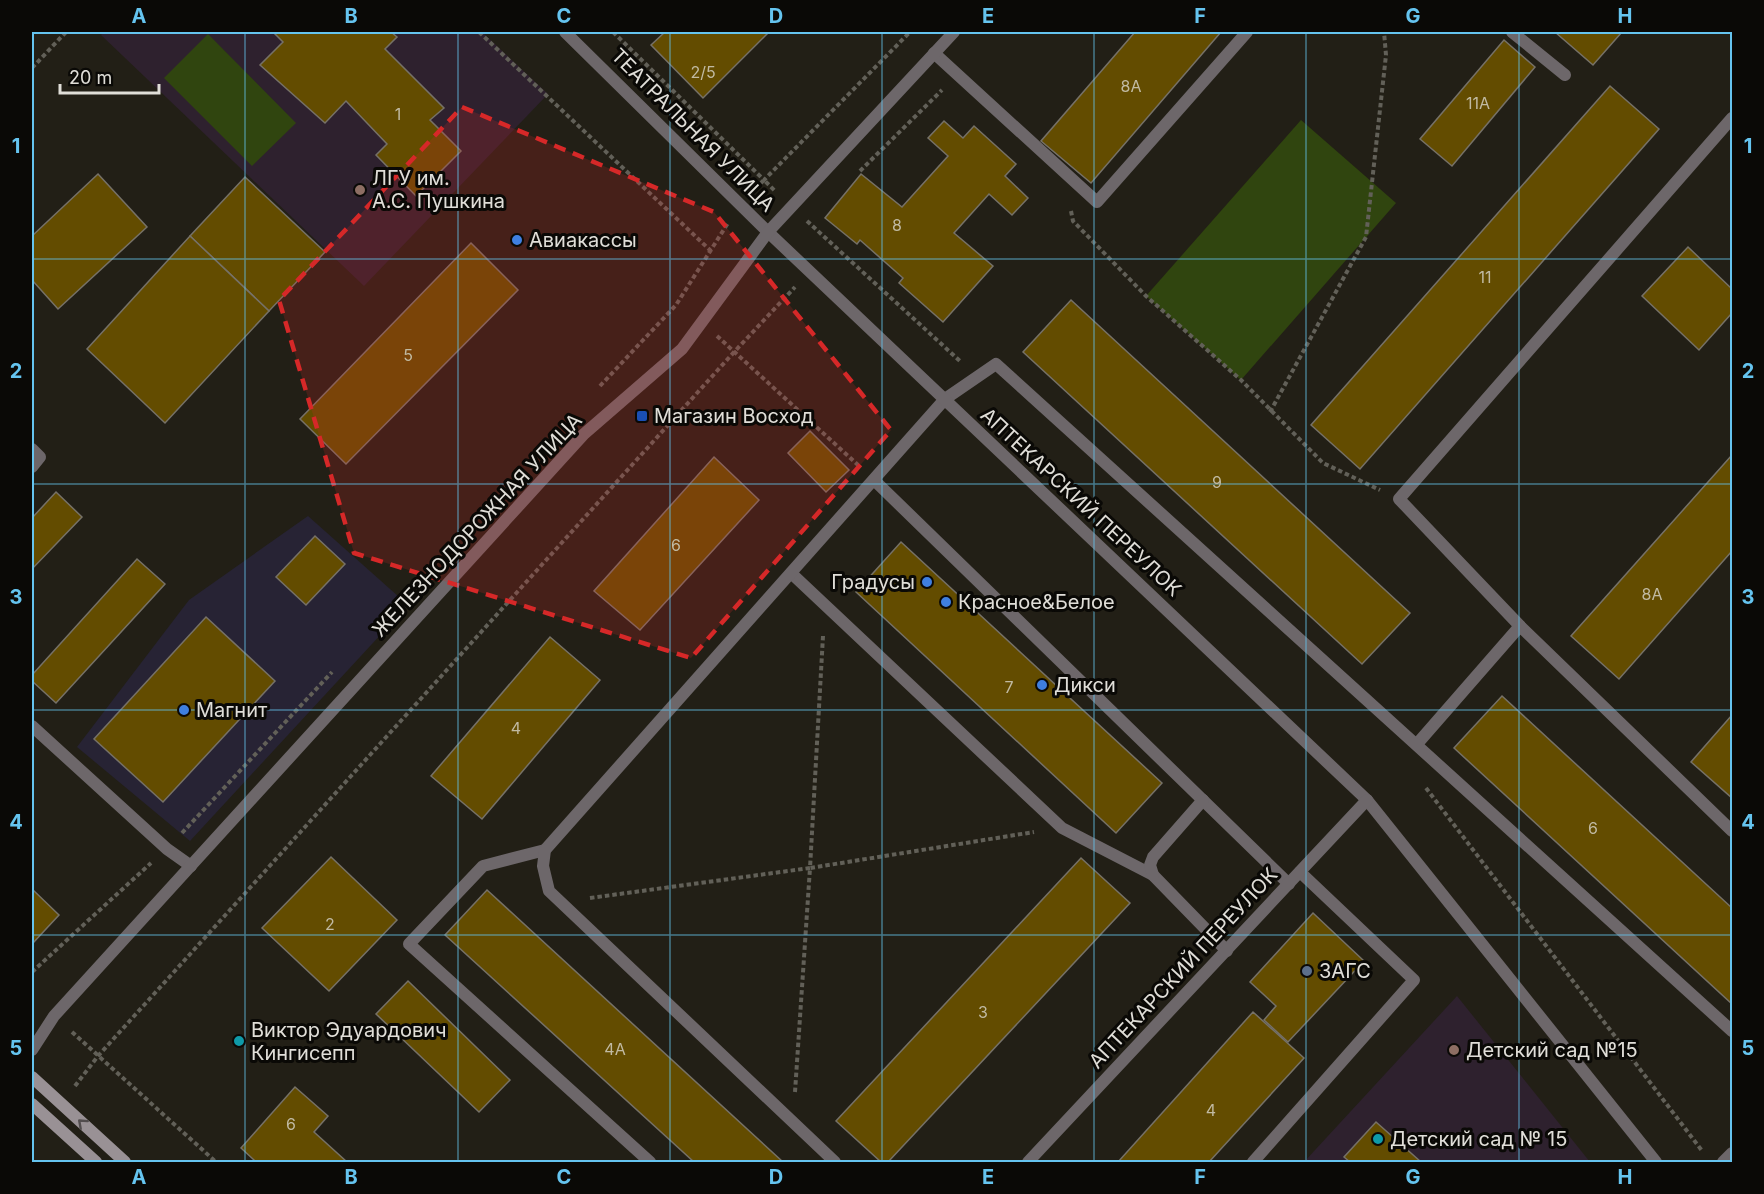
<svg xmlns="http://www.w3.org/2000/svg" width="1764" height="1194" font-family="Inter,sans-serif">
  <rect width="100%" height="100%" fill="#221f16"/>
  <path fill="#272334" d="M308,516L408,605L190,841L77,747L189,600Z"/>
  <g fill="#2e212e">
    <path d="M104,32H482L548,94L364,286L101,35Z"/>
    <path d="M1457,996L1590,1162H1304Z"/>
  </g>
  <g fill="#30450f">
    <path d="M208,34L296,123L252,166L164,78Z"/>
    <path d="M1301,120L1396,203L1241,380L1146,296Z"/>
  </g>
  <g fill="#634c00" stroke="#767167" stroke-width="1.5">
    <path d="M273,32H391L397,37L385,49L444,108L430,120L461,151L416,196L376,155L387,144L346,101L325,123L260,65L283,42Z"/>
    <path d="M665,32H769L703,98L651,45Z"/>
    <path d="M1135,32H1221L1091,183L1041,141Z"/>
    <path d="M1555,32H1622L1593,65Z"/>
    <path d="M1504,40L1535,67L1452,166L1420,139Z"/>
    <path d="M1610,86L1659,129L1360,469L1311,425Z"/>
    <path d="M944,121L963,138L974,126L1016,164L1005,176L1028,198L1012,215L989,194L954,233L993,266L943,322L899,283L903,278L860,240L857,244L825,218L861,174L902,207L948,156L928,138Z"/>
    <path d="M98,174L147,227L58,309L32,280V236Z"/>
    <path d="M245,177L325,252L269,311L190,236Z"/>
    <path d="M190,236L269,311L165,423L87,349Z"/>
    <path d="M471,243L518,290L346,464L300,419Z"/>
    <path d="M1688,247L1732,289V313L1699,350L1642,296Z"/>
    <path d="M1071,300L1410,613L1362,664L1023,352Z"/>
    <path d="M810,431L849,470L826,492L788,453Z"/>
    <path d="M1732,455V551L1619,679L1571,636Z"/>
    <path d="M714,457L759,500L640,630L594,591Z"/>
    <path d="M56,492L82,517L32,569V518Z"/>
    <path d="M315,536L345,564L306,605L276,577Z"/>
    <path d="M901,542L1162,783L1116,833L856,592Z"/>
    <path d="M137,559L165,584L56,703L32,681V675Z"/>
    <path d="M206,617L275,681L163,802L94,739Z"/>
    <path d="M550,637L600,680L482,819L431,776Z"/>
    <path d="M1502,696L1732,908V1004L1454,748Z"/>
    <path d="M1732,715V798L1691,762Z"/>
    <path d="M331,857L397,920L329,991L262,928Z"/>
    <path d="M1081,858L1130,903L888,1162H881L836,1121Z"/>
    <path d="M32,889L59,915L32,944Z"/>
    <path d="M487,890L783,1162H694L445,935Z"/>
    <path d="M1313,913L1364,961L1288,1042L1264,1020L1276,1006L1250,982Z"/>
    <path d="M408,981L510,1080L479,1112L376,1014Z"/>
    <path d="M1253,1012L1304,1058L1209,1162H1118Z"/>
    <path d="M295,1087L328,1116L314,1132L347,1162H252L254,1160L241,1148Z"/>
    <path d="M1376,1122L1421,1162H1350L1344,1157Z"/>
  </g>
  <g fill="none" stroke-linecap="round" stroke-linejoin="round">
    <g stroke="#626058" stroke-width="4" stroke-dasharray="4.5 3" stroke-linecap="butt">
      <path d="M479,32L711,251"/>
      <path d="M613,32L764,180L910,32"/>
      <path d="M32,68L66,32"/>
      <path d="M860,171L942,90"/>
      <path d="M755,189L764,180L775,191"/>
      <path d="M1071,211L1073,221L1146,296L1241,380L1323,463L1380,490"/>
      <path d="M807,221L961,362"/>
      <path d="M717,336L858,465"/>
      <path d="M600,386L676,305L728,223"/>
      <path d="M1270,412L1366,237L1386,55L1384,32"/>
      <path d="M1426,788L1703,1152"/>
      <path d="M182,833L332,672"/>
      <path d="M590,898L810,868L823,636"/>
      <path d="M32,972L151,863"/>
      <path d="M72,1032L216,1162"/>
      <path d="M75,1086L98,1056L735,351L795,287"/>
      <path d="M795,1092L810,868L1034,832"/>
    </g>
    <g stroke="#6d676a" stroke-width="12">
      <path d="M1512,32L1565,75"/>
      <path d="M934,53L1097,202L1247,32"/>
      <path d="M32,449L40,457L32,467"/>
      <path d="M874,480L1289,884"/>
      <path d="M791,573L1062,828L1153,875L1227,951"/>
      <path d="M1520,626L1399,499L1732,118"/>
      <path d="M32,726L167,849L191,866"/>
      <path d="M1417,744L1520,626L1732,831"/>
      <path d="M545,850L483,866L409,944L650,1162"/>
      <path d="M1153,875L1150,865L1153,857L1203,800"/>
      <path d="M835,1162L549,891L543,866L545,850L945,399L996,364L1732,1031"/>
      <path d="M1253,1162L1414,980L1300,872"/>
      <path d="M1723,1162L1732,1153"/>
    </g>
    <g stroke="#6d676a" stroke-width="12">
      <path d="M565,32L768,232L1367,800L1656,1162"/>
      <path d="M32,1050L54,1016L584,434L682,349L768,232L954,32"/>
      <path d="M1028,1162L1367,800"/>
    </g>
    <g stroke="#999195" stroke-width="12">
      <path d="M32,1077L125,1162"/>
      <path d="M32,1104L96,1162"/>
    </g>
  </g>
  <defs><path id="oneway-chevron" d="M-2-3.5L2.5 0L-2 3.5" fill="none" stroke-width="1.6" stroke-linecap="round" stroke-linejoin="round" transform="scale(1.5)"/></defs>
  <use stroke="#524d4e" href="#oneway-chevron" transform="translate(82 1123) rotate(-138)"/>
  <path fill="#d62828" fill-opacity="0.2" stroke="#d62828" stroke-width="4.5" stroke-dasharray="12 8" stroke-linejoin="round" d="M462,107L714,212L891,430L691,658L354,553L279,300Z"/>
  <path fill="none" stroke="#65c4ef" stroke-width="1.5" stroke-opacity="0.55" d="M245,32V1162M458,32V1162M670,32V1162M882,32V1162M1094,32V1162M1306,32V1162M1519,32V1162M32,259H1732M32,484H1732M32,710H1732M32,935H1732"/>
  <g fill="#8d6e63" stroke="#0a0906" stroke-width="2">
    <circle cx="360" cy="190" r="6"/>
    <circle cx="1454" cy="1050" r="6"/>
  </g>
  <g fill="#3f7fe0" stroke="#0a0906" stroke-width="2">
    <circle cx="517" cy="240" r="6"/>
    <circle cx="927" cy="582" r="6"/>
    <circle cx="946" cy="602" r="6"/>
    <circle cx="1042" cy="685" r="6"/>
    <circle cx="184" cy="710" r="6"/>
  </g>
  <rect fill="#1a4fb4" stroke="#0a0906" stroke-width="2" x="636" y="410" width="12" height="12" rx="3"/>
  <circle fill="#5c6f8a" stroke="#0a0906" stroke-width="2" cx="1307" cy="971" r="6"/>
  <g fill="#0f9aa8" stroke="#0a0906" stroke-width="2">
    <circle cx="239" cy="1041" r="6"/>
    <circle cx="1378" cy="1139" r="6"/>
  </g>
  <g text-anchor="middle" stroke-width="6" stroke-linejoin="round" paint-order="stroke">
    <g font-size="16" fill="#c1baa2">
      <text x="703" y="78">2/5</text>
      <text x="1131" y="92">8А</text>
      <text x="1478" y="109">11А</text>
      <text x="398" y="120">1</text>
      <text x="897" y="231">8</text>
      <text x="1485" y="283">11</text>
      <text x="408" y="361">5</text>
      <text x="1217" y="488">9</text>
      <text x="676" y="551">6</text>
      <text x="1652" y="600">8А</text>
      <text x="1009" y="693">7</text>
      <text x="516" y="734">4</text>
      <text x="1593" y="834">6</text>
      <text x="330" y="930">2</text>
      <text x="983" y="1018">3</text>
      <text x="615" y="1055">4А</text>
      <text x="1211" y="1116">4</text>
      <text x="291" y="1130">6</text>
    </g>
    <g font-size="20" fill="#e0ded8" stroke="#0a0906">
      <text transform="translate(693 130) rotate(45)" y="7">ТЕАТРАЛЬНАЯ УЛИЦА</text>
      <text transform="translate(1081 502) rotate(43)" y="7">АПТЕКАРСКИЙ ПЕРЕУЛОК</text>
      <text transform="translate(477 525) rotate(-47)" y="7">ЖЕЛЕЗНОДОРОЖНАЯ УЛИЦА</text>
      <text transform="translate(1183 968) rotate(-47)" y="7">АПТЕКАРСКИЙ ПЕРЕУЛОК</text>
    </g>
    <g font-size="20" fill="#e0ded8" stroke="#0a0906" text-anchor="start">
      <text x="372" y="185">ЛГУ им.<tspan x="372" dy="23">А.С. Пушкина</tspan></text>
      <text x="529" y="247">Авиакассы</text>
      <text x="654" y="423">Магазин Восход</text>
      <text x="915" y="589" text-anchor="end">Градусы</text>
      <text x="958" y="609">Красное&amp;Белое</text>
      <text x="1054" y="692">Дикси</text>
      <text x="196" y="717">Магнит</text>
      <text x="1319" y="978">ЗАГС</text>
      <text x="251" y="1037">Виктор Эдуардович<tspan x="251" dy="23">Кингисепп</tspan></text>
      <text x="1466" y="1057">Детский сад №15</text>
      <text x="1390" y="1146">Детский сад № 15</text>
    </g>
  </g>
  <rect width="1764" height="1194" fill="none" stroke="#0a0906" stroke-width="66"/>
  <path d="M60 84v9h99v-9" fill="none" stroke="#e0ded8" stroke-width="3"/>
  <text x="69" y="84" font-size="18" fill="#e0ded8" stroke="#0a0906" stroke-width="4.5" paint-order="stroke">20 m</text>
  <rect x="33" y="33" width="1698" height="1128" fill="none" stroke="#65c4ef" stroke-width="2"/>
  <g font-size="20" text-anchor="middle" font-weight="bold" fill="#65c4ef">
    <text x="139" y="23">A</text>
    <text x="351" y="23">B</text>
    <text x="564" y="23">C</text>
    <text x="776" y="23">D</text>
    <text x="988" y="23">E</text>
    <text x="1200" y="23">F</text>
    <text x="1413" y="23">G</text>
    <text x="1625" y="23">H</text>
    <text x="16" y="153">1</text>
    <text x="1748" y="153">1</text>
    <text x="16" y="378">2</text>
    <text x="1748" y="378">2</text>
    <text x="16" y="604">3</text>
    <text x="1748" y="604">3</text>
    <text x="16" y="829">4</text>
    <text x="1748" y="829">4</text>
    <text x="16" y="1055">5</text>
    <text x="1748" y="1055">5</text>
    <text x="139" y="1184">A</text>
    <text x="351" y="1184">B</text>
    <text x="564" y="1184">C</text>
    <text x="776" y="1184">D</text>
    <text x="988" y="1184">E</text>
    <text x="1200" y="1184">F</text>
    <text x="1413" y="1184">G</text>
    <text x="1625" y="1184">H</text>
  </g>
</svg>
